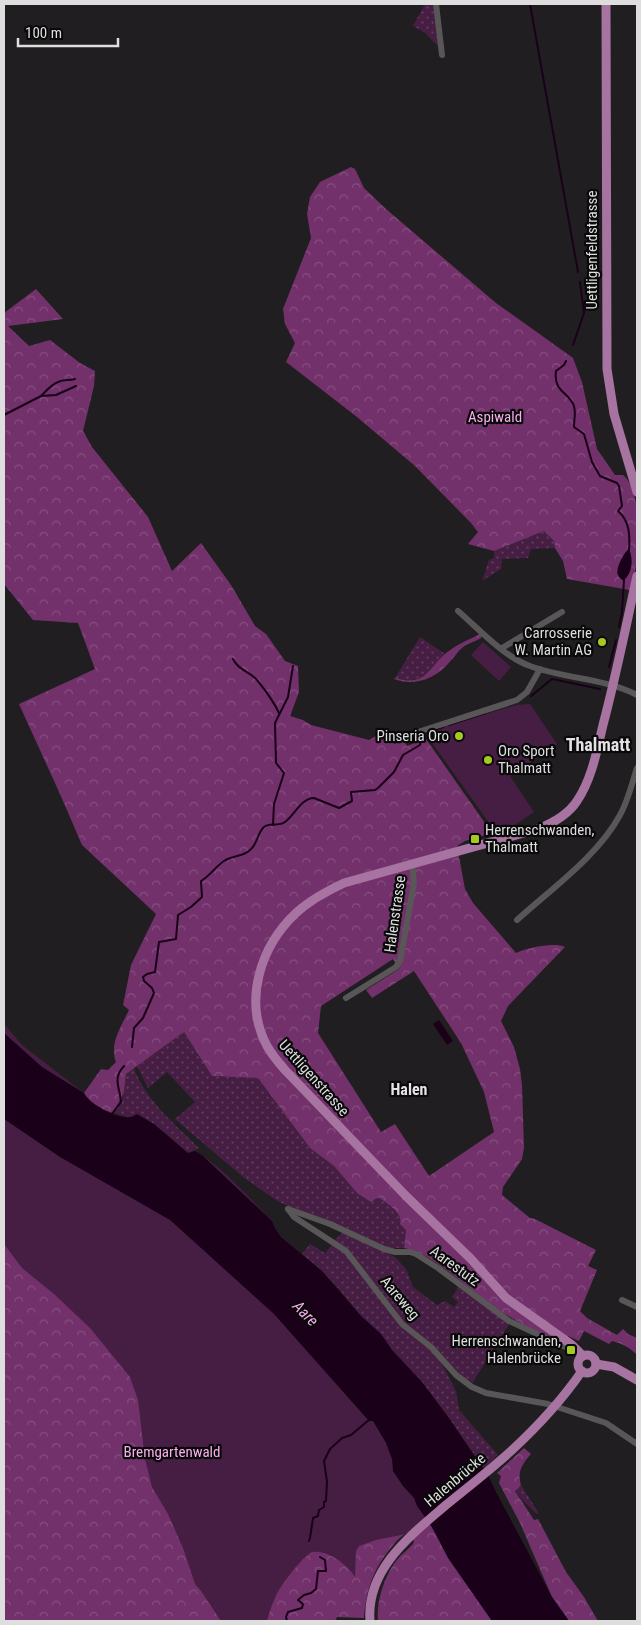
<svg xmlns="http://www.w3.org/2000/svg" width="641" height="1625" font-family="'Roboto Condensed',sans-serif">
  <defs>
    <pattern id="grass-dots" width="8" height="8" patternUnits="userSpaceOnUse" patternTransform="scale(1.25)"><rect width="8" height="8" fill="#471e43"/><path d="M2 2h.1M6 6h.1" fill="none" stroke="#613e5e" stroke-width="1.8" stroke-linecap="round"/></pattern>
    <pattern id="forest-crowns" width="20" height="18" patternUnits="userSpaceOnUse" patternTransform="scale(1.25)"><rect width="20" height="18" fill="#72316b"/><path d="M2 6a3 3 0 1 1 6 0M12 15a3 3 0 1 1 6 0" fill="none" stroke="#864e80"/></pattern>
  </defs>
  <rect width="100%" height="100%" fill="#211e21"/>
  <g fill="url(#grass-dots)">
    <path d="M425,4H435L440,48L425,33L413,26Z"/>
    <path d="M544,531L554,541L555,548L531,549L528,558L502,559L501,569L482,581L489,560L494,558V551Z"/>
    <path d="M420,637L445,654C430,671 420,686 395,678Z"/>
    <path d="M184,1032L212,1076L258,1078L310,1148L334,1166L357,1193L378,1197L398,1212L406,1230L404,1248H387L279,1202L243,1177L175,1119L195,1102L167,1072L148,1088L137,1066Z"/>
    <path d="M134,1068C146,1101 175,1124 199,1148L188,1153L154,1124L113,1113L124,1092L126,1074Z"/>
    <path d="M343,1232L395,1257L406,1269L413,1287L437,1305L445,1301L454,1307L458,1302L452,1297L459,1286L509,1324L473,1382L463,1378L407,1326L334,1241Z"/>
    <path d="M310,1244L325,1253L333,1244L345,1253L378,1294L440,1360L456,1391L459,1410L498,1455L484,1468L422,1382L392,1350L381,1334L361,1316L338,1288L322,1271L302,1254Z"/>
    <path d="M521,1485L538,1512L537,1514L522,1500L515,1490Z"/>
  </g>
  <g fill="url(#forest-crowns)" fill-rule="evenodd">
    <path d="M351,167L355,169L364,188L386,209L496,303L573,358L582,382L597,449L615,475H623C641,490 639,538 637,560C636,570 632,580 630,590L567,579L563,561L555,548L554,541L544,531L494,551L468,544L478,532L471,523L415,466L357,417L286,362L295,343L285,324L283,309L311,238L307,214L310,197L320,182Z"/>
    <path d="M36,289L63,319L8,326L29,346L50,340L80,363L95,371L94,386L83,431L92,447L148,517L172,571L201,543L231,585L255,626L266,634L285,661L298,666L299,692L290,716L303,720L311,725L369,740L376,736L396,744L398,738L403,739L407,746L426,739L487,826L485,835L465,841L457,846L465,889L473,903L516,953C528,948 553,942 565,947L508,1006L501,1021L514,1047L520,1069L522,1085L524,1148L522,1159L503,1187L502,1195L530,1218L535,1219L596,1250L588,1266L597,1270L580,1311L587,1318L617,1335L623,1329L628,1334L637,1338V1355C631,1348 621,1343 612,1341L609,1344L584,1331L579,1341L568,1336L565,1344C542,1334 518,1323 497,1309C471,1292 434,1253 404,1248L406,1230L400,1224C403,1212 387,1204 378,1197L371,1202L357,1193L334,1166L310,1148L258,1078L212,1076L184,1032L126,1074L124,1092L113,1113C102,1110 89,1104 84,1093L101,1069L108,1070L116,1062C109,1044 121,1027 129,1010L123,1005L131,965L156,914L82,845L60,794L19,704L95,669L78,623L33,620L4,584V313ZM393,959L399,969L366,990L372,998L414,971L461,1043L484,1092L494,1132L429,1176L395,1124L381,1132L318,1033L321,1006Z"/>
    <path d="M480,634L482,636L481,638C475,642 468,643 463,647C457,652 453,659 447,665C433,680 413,686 394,679L395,678C425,687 428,669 446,653C456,645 468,640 480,634Z"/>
    <path d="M4,1119L428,1521L463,1579L492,1621H378C376,1599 387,1566 405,1552C407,1550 410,1547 413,1544L414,1541L407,1533C400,1536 395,1543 390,1549C373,1570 366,1591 364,1618L337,1617L335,1621H4Z"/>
    <path d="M524,1448L531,1454C522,1464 517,1472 521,1485L515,1491L534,1520L538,1519L566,1572L584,1597L598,1621H569L552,1597L520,1523L499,1483L501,1476L497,1473Z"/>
  </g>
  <g fill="#471e43">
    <path d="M483,642L511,667L499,681L471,655Z"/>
    <path d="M530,704L557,744L510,776L534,812L503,833L492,827L425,733L516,705Z"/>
    <path d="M4,1024L22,1045L84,1093C89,1104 117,1119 130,1117C132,1117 135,1115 137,1114L154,1124L188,1153L195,1151C224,1168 248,1197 272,1221L275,1228L281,1237L322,1271L361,1316L381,1334L392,1350L422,1382L449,1418L482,1467L485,1469L406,1534L376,1540L359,1546L356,1551L355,1577C347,1564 328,1550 312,1552C301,1558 280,1586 275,1598C271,1606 269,1614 267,1621H221L201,1591L195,1584L183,1548L168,1514L152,1487L145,1459L138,1400L130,1377L90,1328L54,1294L22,1268L4,1244Z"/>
  </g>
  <g fill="#1a0018">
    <path d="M629,549C634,560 632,574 623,581C622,579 619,578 618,575C615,569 624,552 629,549Z"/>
    <path d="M439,1020L453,1041L447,1045L433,1024Z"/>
    <path d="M4,1033L42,1067L84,1093C89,1104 117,1119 130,1117C132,1117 135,1115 137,1114L154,1124L188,1153L195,1151L203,1156L272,1221L275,1228L281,1237L322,1271L361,1316L381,1334L392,1350L422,1382L449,1418L482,1467L485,1469L496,1492L552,1597L569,1621H492L448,1558L432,1527L417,1506L414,1498L403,1486L393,1471L392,1459L386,1443L373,1421H369L274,1314L170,1220L60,1157L4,1119Z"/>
  </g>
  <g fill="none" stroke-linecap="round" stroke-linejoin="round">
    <g stroke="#1a0018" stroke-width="2">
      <path d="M530,4L578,272"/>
      <path d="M573,345L584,313L580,282"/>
      <path d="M566,361L564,365L556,371C553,392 569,392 574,406C576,413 574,420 574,427L584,434L592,462L600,476L617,483L619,486L622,506L618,511C630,521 630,536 629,551"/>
      <path d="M41,396C46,391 52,384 58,382C64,379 69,381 75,379"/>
      <path d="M4,415L41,396L56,395L76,386"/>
      <path d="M619,627L622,612L624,580"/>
      <path d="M233,659C239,671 249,671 257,680C266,691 273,700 279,713"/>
      <path d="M609,667L616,640"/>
      <path d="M531,696L552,679L600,689"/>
      <path d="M449,725L485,713"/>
      <path d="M273,825L274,804L284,773L276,763L275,723L288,697L293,666"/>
      <path d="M132,1047L134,1028L143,1018L154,993L152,988L144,981L143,977L147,974L155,972L159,942L176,939L178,915L191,907L202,897L201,881C210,876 215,867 224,861C233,855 245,857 252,848C257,843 258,833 263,828C268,822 278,827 285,822C294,816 301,798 314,798L339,808L352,801L351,792L375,790L378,788L394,772L403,755L420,745L422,734L443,727"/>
      <path d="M111,1115L121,1102C120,1087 112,1079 124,1066"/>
      <path d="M309,1541L310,1538L313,1518L318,1516L319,1510L324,1507V1502L326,1501L327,1482L324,1461L330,1449L342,1438L351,1435L370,1419"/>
      <path d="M287,1621L286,1617L288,1612L302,1608L303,1604L298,1600L304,1595L311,1593L316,1589L318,1571H326L325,1560L320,1557"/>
    </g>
    <g stroke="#595658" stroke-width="6">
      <path d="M436,4L442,55"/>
      <path d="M458,611C479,629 504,657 530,666C565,679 604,678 637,695"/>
      <path d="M502,648L562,612"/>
      <path d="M418,732L517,700L527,692L540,669"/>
      <path d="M517,920C551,889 598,856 620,815C628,801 632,783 637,768"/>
      <path d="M346,998L396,967L400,961L414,883L412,864"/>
      <path d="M288,1209L294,1217L346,1251L402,1324L431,1347L456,1375L472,1387L486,1393L548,1404L606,1423L637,1444"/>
      <path d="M288,1209L330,1224L384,1249L395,1252H410L416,1254L438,1268L509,1321L563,1346L567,1347L572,1345"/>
      <path d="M622,1300L637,1307"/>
    </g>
    <g stroke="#a773a0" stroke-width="9">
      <path d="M606,4L607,369L614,414L637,492"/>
      <circle cx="587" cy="1364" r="9"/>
      <path d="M583,1356L572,1345L506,1298L471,1259L406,1196L285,1070C278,1062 272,1055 267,1046C243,1001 260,947 296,913C310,900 327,891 344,883L538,829C553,823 568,815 577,801C592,779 597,750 603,725C616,676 626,626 637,576"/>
      <path d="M596,1364L614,1367L637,1380"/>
      <path d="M370,1621C366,1569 411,1535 446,1505C468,1487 490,1470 511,1451C537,1427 562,1400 582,1371"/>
    </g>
  </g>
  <g fill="#a5c823" stroke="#0a090a" stroke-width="2">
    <circle cx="602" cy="642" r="5"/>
    <circle cx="459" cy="736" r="5"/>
    <circle cx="488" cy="760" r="5"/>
    <rect x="470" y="834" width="10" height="10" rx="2.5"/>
    <rect x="566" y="1345" width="10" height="10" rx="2.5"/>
  </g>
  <g text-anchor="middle" stroke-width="4.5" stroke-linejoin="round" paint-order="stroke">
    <g font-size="15" fill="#dfdedf" stroke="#0a090a">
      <text transform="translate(592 250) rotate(-90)" y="5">Uettligenfeldstrasse</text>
      <text transform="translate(395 914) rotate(-82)" y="5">Halenstrasse</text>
      <text transform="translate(314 1078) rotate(48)" y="5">Uettligenstrasse</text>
      <text transform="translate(455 1266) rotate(36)" y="5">Aarestutz</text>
      <text transform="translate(400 1298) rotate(50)" y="5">Aareweg</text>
      <text transform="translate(455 1480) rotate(-40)" y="5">Halenbrücke</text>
    </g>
    <g font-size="15" fill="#f9aeee" stroke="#0a090a">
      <text x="495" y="422">Aspiwald</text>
      <text x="172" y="1457">Bremgartenwald</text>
    </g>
    <g font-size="15" fill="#dfdedf" stroke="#0a090a" text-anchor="end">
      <text x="592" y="638">Carrosserie<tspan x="592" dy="17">W. Martin AG</tspan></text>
      <text x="449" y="741">Pinseria Oro</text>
      <text x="498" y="756" text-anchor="start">Oro Sport<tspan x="498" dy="17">Thalmatt</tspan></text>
      <text x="485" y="835" text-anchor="start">Herrenschwanden,<tspan x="485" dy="17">Thalmatt</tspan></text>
      <text x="561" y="1346">Herrenschwanden,<tspan x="561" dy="17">Halenbrücke</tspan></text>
    </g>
    <g font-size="16" font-weight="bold" fill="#e5e1e4" stroke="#0a090a">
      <text x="409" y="1095">Halen</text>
    </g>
    <g font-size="16" font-style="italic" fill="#f6abeb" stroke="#0a090a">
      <text transform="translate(306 1313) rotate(46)" y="6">Aare</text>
    </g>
    <g font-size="18" font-weight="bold" fill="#e5e1e4" stroke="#0a090a">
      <text x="598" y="751">Thalmatt</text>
    </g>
  </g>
  <rect width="641" height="1625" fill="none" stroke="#dfdedf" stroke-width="10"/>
  <path d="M18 38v8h100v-8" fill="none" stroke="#dfdedf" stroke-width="2.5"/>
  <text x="25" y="38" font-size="15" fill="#dfdedf" stroke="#0a090a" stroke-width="4" paint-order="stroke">100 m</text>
</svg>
